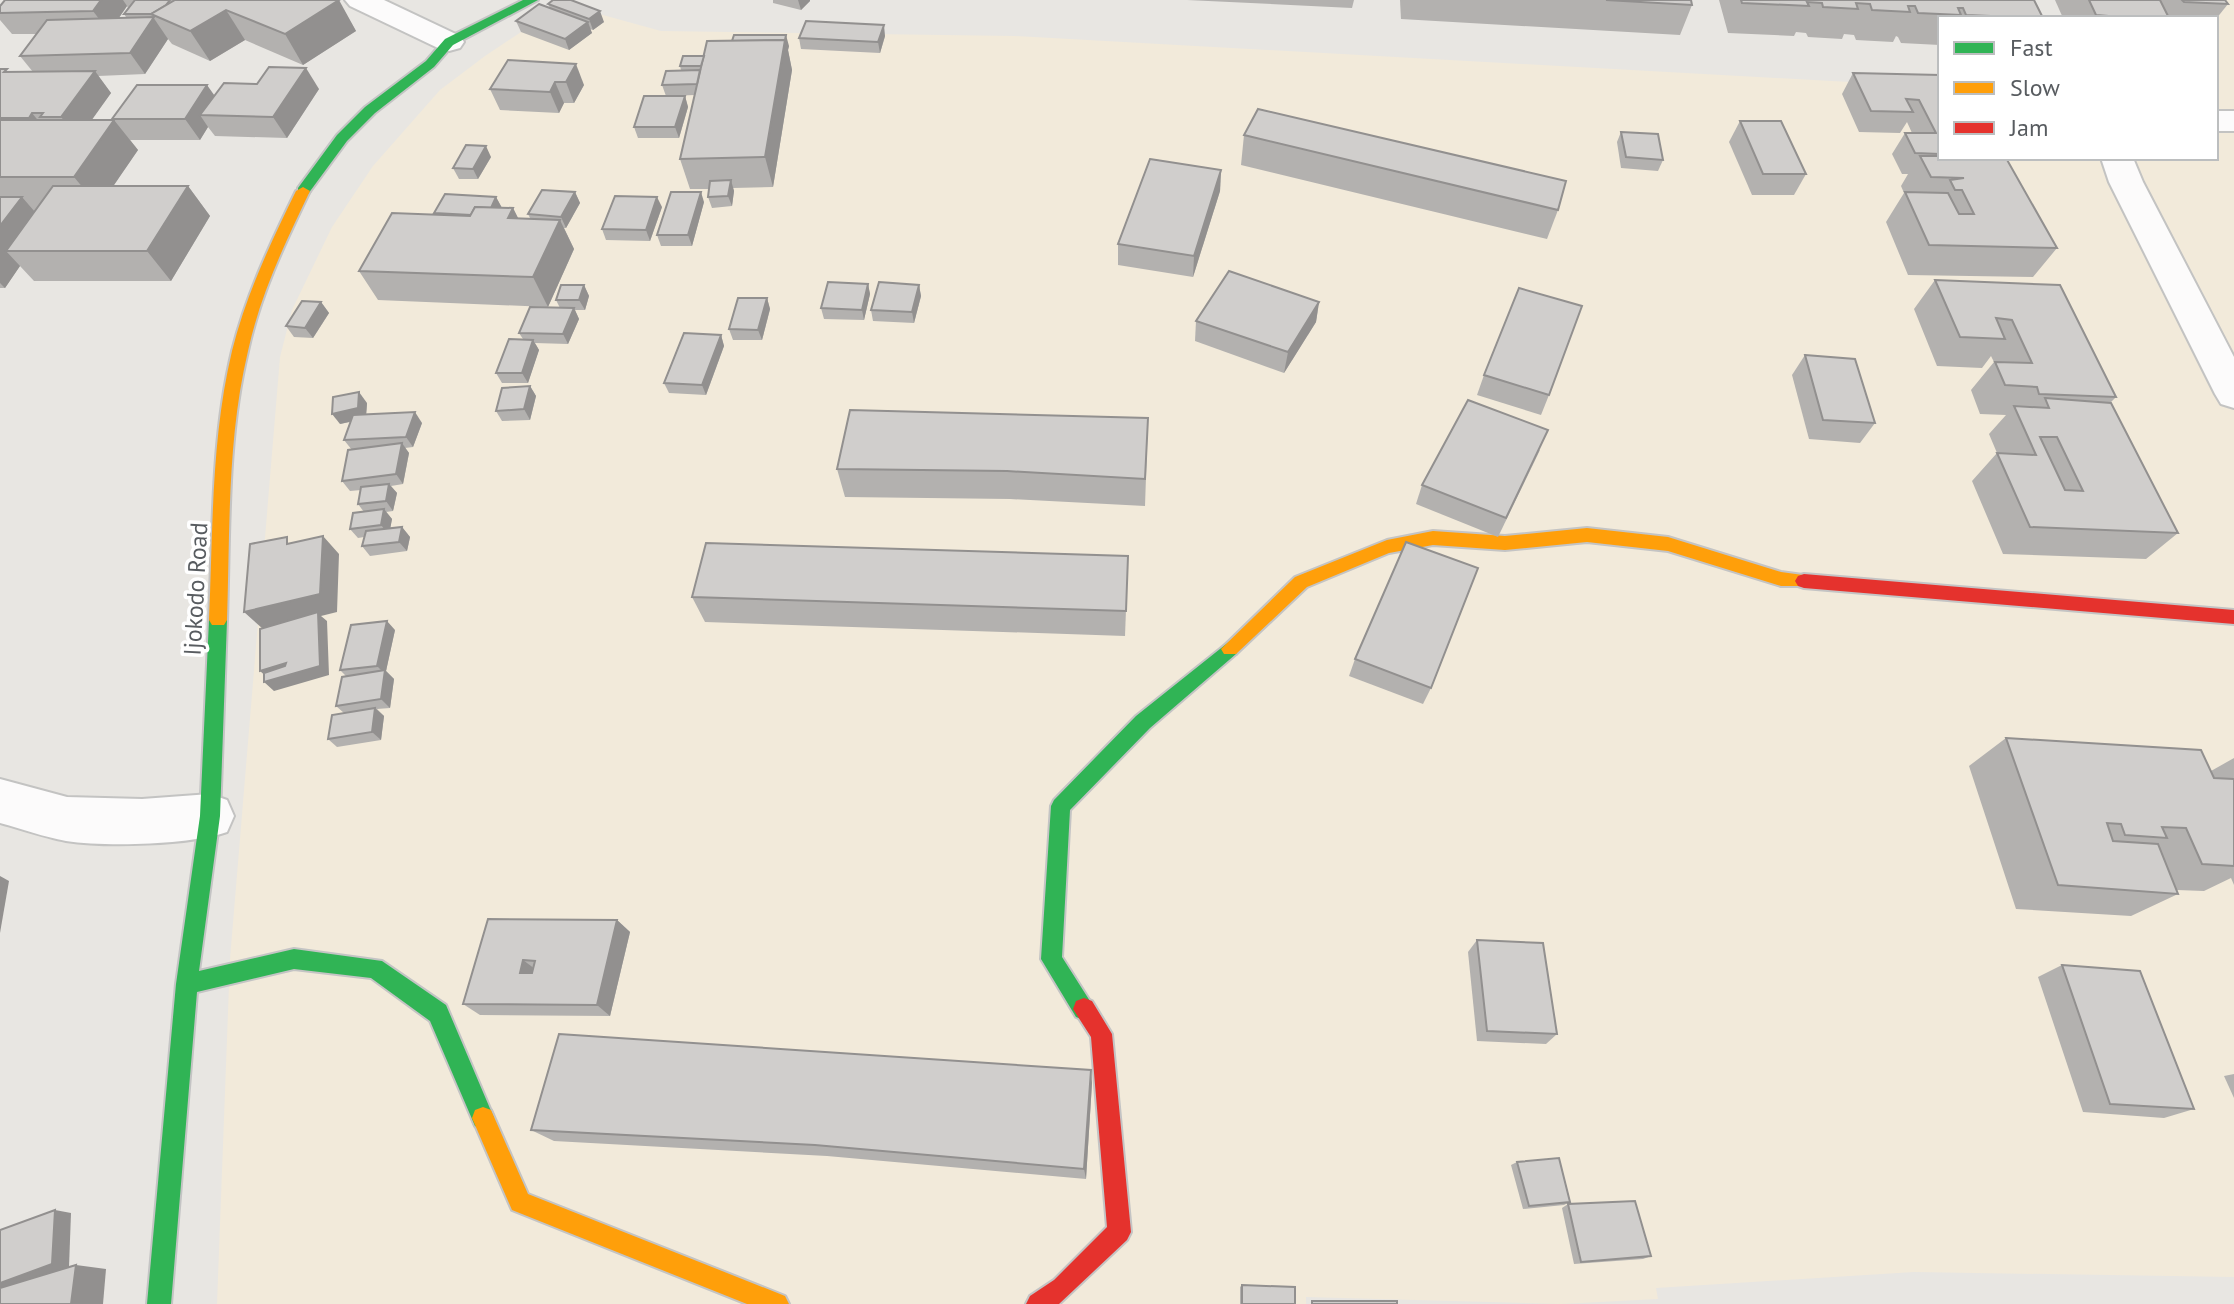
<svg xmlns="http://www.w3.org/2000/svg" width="2234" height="1304" font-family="'PT Sans',sans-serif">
  <rect width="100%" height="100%" fill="#e8e6e2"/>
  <path fill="#f2eada" d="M2131,0H2234V1277L1914,1272L1656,1288L1658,1299L1561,1304L1306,1297V1304H217L230,959L280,357L292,310L332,227L373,166L440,90L485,56L563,4L661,31L1015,36L1940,87V158H2216V18Z"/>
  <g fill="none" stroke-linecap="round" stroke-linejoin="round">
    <g stroke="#c3c3c2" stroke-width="4">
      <g id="street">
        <path d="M345,0H384L460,36L464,42L460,48L449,51L438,48L350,6Z"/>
        <rect x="2216" y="111" width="18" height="20"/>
        <path d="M2101,158H2133L2143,182L2234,357V408L2221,404L2215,394L2109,182Z"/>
        <path d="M0,779L67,797L142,799L210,794L227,800L234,816L227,832C190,845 106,847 66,841C44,837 22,829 0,823Z"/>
      </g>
    </g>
    <g stroke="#c4c4c4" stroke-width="4">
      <g id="fast">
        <path d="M523,0H538L453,45L434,67L375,113L347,141L308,194H298V188L337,135L365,107L426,61L445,39Z"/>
        <path d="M218,613L224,615L227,620L220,816L199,971L294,949L382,961L446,1005L494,1118L491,1126L483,1129L475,1126L430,1021L371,978L294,969L197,992L171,1304H147L176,984L200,816L209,620L212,615Z"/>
        <path d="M1230,641L1236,644L1239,649L1236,654L1150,728L1070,810L1062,957L1095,1009L1092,1017L1084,1020L1076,1017L1041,959L1051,806L1054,800L1136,716Z"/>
      </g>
    </g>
    <g stroke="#c4c4c4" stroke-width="4">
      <g id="slow">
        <path d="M303,187L310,191C285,243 260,295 248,351C227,439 230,530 227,620L224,625H212L209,620C213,530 211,439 232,351C246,295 271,242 296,191Z"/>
        <path d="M1587,528L1668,537L1781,572L1810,576L1813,581L1810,586H1781L1668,551L1587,542L1505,550L1433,545L1389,553L1307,587L1236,654H1224L1221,649L1295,577L1387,540L1433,531L1505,536Z"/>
        <path d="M483,1107L491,1110L528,1194L785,1296L789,1304H747L512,1210L472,1118L475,1110Z"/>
      </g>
    </g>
    <g stroke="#c4c4c4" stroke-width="4">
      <g id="jam">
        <path d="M1804,574L2234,610V624L1804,588L1798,586L1795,581L1798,576Z"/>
        <path d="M1084,998L1092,1001L1112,1034L1131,1232L1127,1240L1059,1304H1026L1030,1296L1054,1280L1107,1227L1091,1037L1073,1009L1076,1001Z"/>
      </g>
    </g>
    <use href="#street" fill="#fcfbfb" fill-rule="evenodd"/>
    <use href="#fast" fill="#30b455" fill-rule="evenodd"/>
    <use href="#slow" fill="#ff9f0a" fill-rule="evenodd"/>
    <use href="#jam" fill="#e5322d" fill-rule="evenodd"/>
  </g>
  <g fill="#b3b1af" fill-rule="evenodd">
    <path d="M5,0H338L356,31L303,65L245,40L210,61L172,44L168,39L145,74L98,76L111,93L91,120H114L112,119L214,95L319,89L287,138L215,136L208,127L200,140H130L138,150L113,186H188L210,216L171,281H34L20,266L5,288H0V69L10,72H33L20,56L36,34H12L0,20V6ZM127,6L128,8L124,14L126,17L119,18Z"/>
    <path d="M773,0H810V1L801,10L773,3Z"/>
    <path d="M1187,0H1354L1352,8Z"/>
    <path d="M1400,0H1691L1692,5L1680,35L1401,19Z"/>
    <path d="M1719,0H2034L2043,18H1940V45L1901,43L1898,37L1896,36L1893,42L1856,40L1854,35L1844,34L1842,39L1808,37L1806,33L1796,32L1794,36L1728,33Z"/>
    <path d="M2055,0H2225L2228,4L2216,19L2063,18Z"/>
    <path d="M548,4L604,22L593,30L590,29L592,33L569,50L521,32L516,21L550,8Z"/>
    <path d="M885,36L880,53L801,49L799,38Z"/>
    <path d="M732,41L789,46L788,50L792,70L773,187L733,188L734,191L732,206L712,208L708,197L709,189H690L680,159L695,95L666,96L662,85L681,70L680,66Z"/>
    <path d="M508,60L584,85L574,103H564L559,113L500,110L490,89Z"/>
    <path d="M1853,73L1940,75V158L2057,248L2033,277L1908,275L1886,222L1904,193L1901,186L1908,174H1902L1892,154L1905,133H1912L1907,122L1900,133L1859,132L1842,94Z"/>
    <path d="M685,96L688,107L679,138H638L634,127Z"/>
    <path d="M1740,121L1806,174L1794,195H1752L1729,142Z"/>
    <path d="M1621,132L1663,160L1658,171L1621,168L1617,142Z"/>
    <path d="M1244,135L1558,210L1547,239L1241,165Z"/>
    <path d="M491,157L478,179H459L453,168Z"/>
    <path d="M1221,170L1220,191L1193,277L1118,265V244Z"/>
    <path d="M575,192L580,203L566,228H564L574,249L548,307L378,300L359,271L435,215L434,213L496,197L502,208H513L518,218H530L528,214Z"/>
    <path d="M704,202L692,246H661L657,235Z"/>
    <path d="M662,207L650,241L606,240L602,229Z"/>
    <path d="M1935,280L2060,285L2116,397L2110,403L2178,533L2146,559L2003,554L1972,481L1997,453L1989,434L2006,415L1980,414L1971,390L1994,362L1991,356L1982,368L1937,366L1914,309Z"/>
    <path d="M868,284L870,294L864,320L824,319L821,308Z"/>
    <path d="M584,285L589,296L585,310H575L579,319L568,344L535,343L539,350L528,383H502L496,373L523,339L519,333L560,308L556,300Z"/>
    <path d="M919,285L921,296L914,323L873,321L871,310Z"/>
    <path d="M767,298L770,309L762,340H733L729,329Z"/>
    <path d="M321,302L329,313L313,338L294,337L286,326Z"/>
    <path d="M1319,302L1316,322L1284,373L1195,341L1196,321Z"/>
    <path d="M721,335L724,346L706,395L669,393L664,383Z"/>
    <path d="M1805,355L1875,423L1860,443L1809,439L1792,375Z"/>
    <path d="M1484,375L1549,395L1541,415L1477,395Z"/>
    <path d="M530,386L536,396L530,420L502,421L496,411Z"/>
    <path d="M367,403L366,414L422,423L413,447L405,448L409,453L403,484L391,486L397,493L393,511L386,512L392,519L390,529L402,527L410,537L407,551L370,556L362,546L364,537L358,538L350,529L364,512L358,504L361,490L350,491L342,481L352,450L344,440L350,422L340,424Z"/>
    <path d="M1148,418L1145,506L1010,499L845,497L837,469Z"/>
    <path d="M1540,450L1498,537L1416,504L1422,485Z"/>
    <path d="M1128,556L1125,636L705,622L692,597Z"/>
    <path d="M395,630L386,671L394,679L390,708L377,709L384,716L381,740L337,747L328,739L344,713L336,706L346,676L340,670Z"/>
    <path d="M1355,659L1431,688L1423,704L1349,676Z"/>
    <path d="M2006,738L2211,771L2234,758V885L2231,878L2204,891L2177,890L2178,894L2131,916L2016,909L1969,766Z"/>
    <path d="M488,919L617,920L630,932L610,1016L480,1015L463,1004Z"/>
    <path d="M1477,940L1557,1034L1546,1044L1477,1041L1468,952Z"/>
    <path d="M2062,965L2194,1109L2164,1118L2083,1112L2038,977Z"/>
    <path d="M2234,1074V1098L2224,1076Z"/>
    <path d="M1092,1083L1086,1179L827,1156L554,1141L531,1130Z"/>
    <path d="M1517,1162L1570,1202L1564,1205L1523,1209L1511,1165Z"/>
    <path d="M1568,1204L1651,1256L1643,1259L1574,1264L1562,1208Z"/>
    <path d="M1242,1285L1295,1304H1240V1287Z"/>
  </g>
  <g fill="#92908f">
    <path d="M101,0H123L127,6L109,32L93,11Z"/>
    <path d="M339,0L356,31L303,65L285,34Z"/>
    <path d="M798,0H810V1L801,10Z"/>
    <path d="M226,10L245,40L210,61L190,31Z"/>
    <path d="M600,11L604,22L593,30L589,19Z"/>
    <path d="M153,17L168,39L145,74L130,53Z"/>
    <path d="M588,22L592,33L569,50L565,39Z"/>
    <path d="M884,25L885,36L880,53L878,42Z"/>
    <path d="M786,35L789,46L788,50L792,70L773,187L765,157Z"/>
    <path d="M576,64L584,85L574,103L566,82Z"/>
    <path d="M306,68L319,89L287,138L273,117Z"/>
    <path d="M95,71L111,93L79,138L61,117Z"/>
    <path d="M555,82L564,103L559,113L550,92Z"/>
    <path d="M207,85L222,106L200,115L208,127L200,140L185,119Z"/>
    <path d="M685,96L688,107L679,138L675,127Z"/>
    <path d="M32,113L49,134L47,139L29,118Z"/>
    <path d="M114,120L138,150L99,207L74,177Z"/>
    <path d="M486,146L491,157L478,179L473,169Z"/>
    <path d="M1221,170L1220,191L1193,277L1194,256Z"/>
    <path d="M731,180L734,191L732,206L728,196Z"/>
    <path d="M188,186L210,216L171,281L147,251Z"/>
    <path d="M575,192L580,203L566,228L561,217Z"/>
    <path d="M701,192L704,202L692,246L688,235Z"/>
    <path d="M22,197L48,227L6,251L20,266L5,288L0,283V226Z"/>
    <path d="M496,197L502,208L486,216Z"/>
    <path d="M657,197L662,207L650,241L646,230Z"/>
    <path d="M513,208L528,238L508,218Z"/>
    <path d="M560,220L574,249L548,307L533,277Z"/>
    <path d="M868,284L870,294L864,320L862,310Z"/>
    <path d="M584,285L589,296L585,310L579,300Z"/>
    <path d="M919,285L921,296L914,323L912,312Z"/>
    <path d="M767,298L770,309L762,340L758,330Z"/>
    <path d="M321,302L329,313L313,338L305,328Z"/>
    <path d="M1319,302L1316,322L1284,373L1288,352Z"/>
    <path d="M574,308L579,319L568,344L563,334Z"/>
    <path d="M721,335L724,346L706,395L702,385Z"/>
    <path d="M533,340L539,350L528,383L522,373Z"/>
    <path d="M530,386L536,396L530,420L524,409Z"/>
    <path d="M359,392L367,403L366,418L340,424L332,414Z"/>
    <path d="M415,412L422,423L413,447L406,437Z"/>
    <path d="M402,443L409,453L403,484L396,474Z"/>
    <path d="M389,484L397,493L393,511L386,501Z"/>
    <path d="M384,509L392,519L389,535L381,525Z"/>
    <path d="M402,527L410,537L407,551L399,542Z"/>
    <path d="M323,536L339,554L337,612L321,616L327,621L329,675L274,691L264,682L320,666L263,629L244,612Z"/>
    <path d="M387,621L395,630L386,671L394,679L390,708L381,699L385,674L377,666Z"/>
    <path d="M286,663L295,672L270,680L260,671Z"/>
    <path d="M375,708L384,716L381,740L372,732Z"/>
    <path d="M0,876L9,881L0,933Z"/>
    <path d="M617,920L630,932L610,1016L597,1005Z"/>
    <path d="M523,960L539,972L536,984L520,973Z"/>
    <path d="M1091,1070L1092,1083L1086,1179L1084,1169Z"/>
    <path d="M55,1210L71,1213L69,1267L9,1288L0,1287V1283Z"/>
    <path d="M76,1265L106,1269L103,1304H71Z"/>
  </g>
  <g fill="#d0cecc" stroke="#92908f" stroke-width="2" fill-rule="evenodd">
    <path d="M5,0H101L93,11L0,13V6Z"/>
    <path d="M135,0H170L166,5L151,14H124Z"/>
    <path d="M175,0H339L285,34L226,10L190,31L151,14Z"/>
    <path d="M553,0H571L600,11L589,19L548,4Z"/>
    <path d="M1606,0H1691L1692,5Z"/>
    <path d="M1741,0H2034L2043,18L1966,15L1963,8H1958L1961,15L1918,13L1915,6H1908L1910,12L1872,10L1870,4L1856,3L1858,9L1823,7L1822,3L1807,2L1809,6L1742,3Z"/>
    <path d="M2089,0H2160L2169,18H2134L2096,15Z"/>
    <path d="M2182,0H2225L2228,4L2184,2Z"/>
    <path d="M539,4L588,22L565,39L516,21Z"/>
    <path d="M154,17L130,53L20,56L47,20Z"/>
    <path d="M806,21L884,25L878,42L799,38Z"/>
    <path d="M734,35H786L785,40L732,41Z"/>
    <path d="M785,40L765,157L680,159L707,41Z"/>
    <path d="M683,56H704L701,66H680Z"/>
    <path d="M508,60L576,64L566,82H555L550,92L490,89Z"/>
    <path d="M269,67L306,68L273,117L200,115L224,83L257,84Z"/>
    <path d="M0,69H7L4,72L95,71L61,117H40L43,113H32L29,118H0Z"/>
    <path d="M700,70L697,84L662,85L666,71Z"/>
    <path d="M1853,73L1940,75V154L1915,153L1905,133H1936L1919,100L1906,99L1913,112L1871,111Z"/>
    <path d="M137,85H207L185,119H112Z"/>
    <path d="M644,96H685L675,127H634Z"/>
    <path d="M1258,109L1566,181L1558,210L1244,135Z"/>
    <path d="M0,120H114L74,177H0Z"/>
    <path d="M1740,121H1781L1806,174H1763Z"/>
    <path d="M1621,132L1658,134L1663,160L1626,157Z"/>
    <path d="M466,145L486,146L473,169L453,168Z"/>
    <path d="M1920,156H1940V158H2006L2057,248L1929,245L1905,192L1948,193L1959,214H1974L1962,190H1955L1950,180L1964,178L1931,177Z"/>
    <path d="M1150,159L1221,170L1194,256L1118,244Z"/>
    <path d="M731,180L728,196L708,197L710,181Z"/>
    <path d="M53,186H188L147,251H6Z"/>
    <path d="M542,190L575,192L561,217L528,214Z"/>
    <path d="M671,192H701L688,235H657Z"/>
    <path d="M445,194L496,197L491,208L475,207L471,215L434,213Z"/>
    <path d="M615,196L657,197L646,230L602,229Z"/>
    <path d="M0,197H22L0,226Z"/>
    <path d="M475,207L513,208L508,218L560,220L533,277L359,271L392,213L470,216Z"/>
    <path d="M1229,271L1319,302L1288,352L1196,321Z"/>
    <path d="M1935,280L2060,285L2116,397L2039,394L2037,387L2005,385L1995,362L2032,363L2012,320L1996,318L2005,339L1960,337Z"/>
    <path d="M828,282L868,284L862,310L821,308Z"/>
    <path d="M879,282L919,285L912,312L871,310Z"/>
    <path d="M561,285H584L579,300H556Z"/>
    <path d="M1519,288L1582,306L1549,395L1484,375Z"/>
    <path d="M738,298H767L758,330L729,329Z"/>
    <path d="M302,301L321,302L305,328L286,326Z"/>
    <path d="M530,307L574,308L563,334L519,333Z"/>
    <path d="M684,333L721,335L702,385L664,383Z"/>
    <path d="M509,339L533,340L522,373H496Z"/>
    <path d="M1805,355L1855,359L1875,423L1823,420Z"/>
    <path d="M530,386L524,409L496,411L502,388Z"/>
    <path d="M359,392L358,408L332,414L333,397Z"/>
    <path d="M2045,398L2111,403L2178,533L2030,527L1997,453L2036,455L2014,406L2049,408ZM2040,437H2057L2083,491L2065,490Z"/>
    <path d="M1468,400L1548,430L1506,518L1422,485Z"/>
    <path d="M850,410L1148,418L1145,479L1007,471L837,469Z"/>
    <path d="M415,412L406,437L344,440L353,415Z"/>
    <path d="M402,443L396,474L342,481L348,450Z"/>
    <path d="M389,484L386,501L358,504L361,487Z"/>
    <path d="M384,509L381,525L350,529L353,513Z"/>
    <path d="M402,527L399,542L362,546L366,531Z"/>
    <path d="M323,536L320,594L244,612L250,544L287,537V544Z"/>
    <path d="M1406,542L1478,568L1431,688L1355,659Z"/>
    <path d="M706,543L1128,556L1126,611L692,597Z"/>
    <path d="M318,612L320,666L264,682V673L285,666L286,663L260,671V629Z"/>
    <path d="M387,621L377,666L340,670L351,625Z"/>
    <path d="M385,670L381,699L336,706L342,677Z"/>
    <path d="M375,708L372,732L328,739L332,715Z"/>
    <path d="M2006,738L2201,750L2214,778L2234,779V866L2202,864L2186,828L2162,827L2167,838L2125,835L2121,824L2107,823L2113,841L2158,844L2178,894L2058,885Z"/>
    <path d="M488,919L617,920L597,1005L463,1004ZM523,960L535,961L532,973H520Z"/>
    <path d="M1477,940L1543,943L1557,1034L1487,1031Z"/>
    <path d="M2062,965L2140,971L2194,1109L2110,1104Z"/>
    <path d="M559,1034L1091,1070L1084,1169L815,1145L531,1130Z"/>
    <path d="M1559,1158L1570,1202L1529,1206L1517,1162Z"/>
    <path d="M1635,1201L1651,1256L1581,1262L1568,1204Z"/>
    <path d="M55,1210L52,1264L0,1283V1230Z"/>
    <path d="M76,1265L71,1304H0V1288Z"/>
    <path d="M1242,1285L1295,1287V1304H1242Z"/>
    <rect x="1312" y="1301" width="85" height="3"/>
  </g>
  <g text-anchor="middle" stroke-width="7" stroke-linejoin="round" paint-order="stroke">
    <g font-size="24" fill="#585c60" stroke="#fff">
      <text transform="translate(196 589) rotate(-87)" y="8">Ijokodo Road</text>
    </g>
  </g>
  <rect x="1938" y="16" width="280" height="144" fill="#ffffff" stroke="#bcbebf" stroke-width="2"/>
  <rect x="1954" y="42" width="40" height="12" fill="#30b455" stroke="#bcbebf" stroke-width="2"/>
  <text x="2010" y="56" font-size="24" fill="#585c60">Fast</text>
  <rect x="1954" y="82" width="40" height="12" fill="#ff9f0a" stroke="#bcbebf" stroke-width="2"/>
  <text x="2010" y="96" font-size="24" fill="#585c60">Slow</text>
  <rect x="1954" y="122" width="40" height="12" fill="#e5322d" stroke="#bcbebf" stroke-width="2"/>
  <text x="2010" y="136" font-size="24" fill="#585c60">Jam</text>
</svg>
